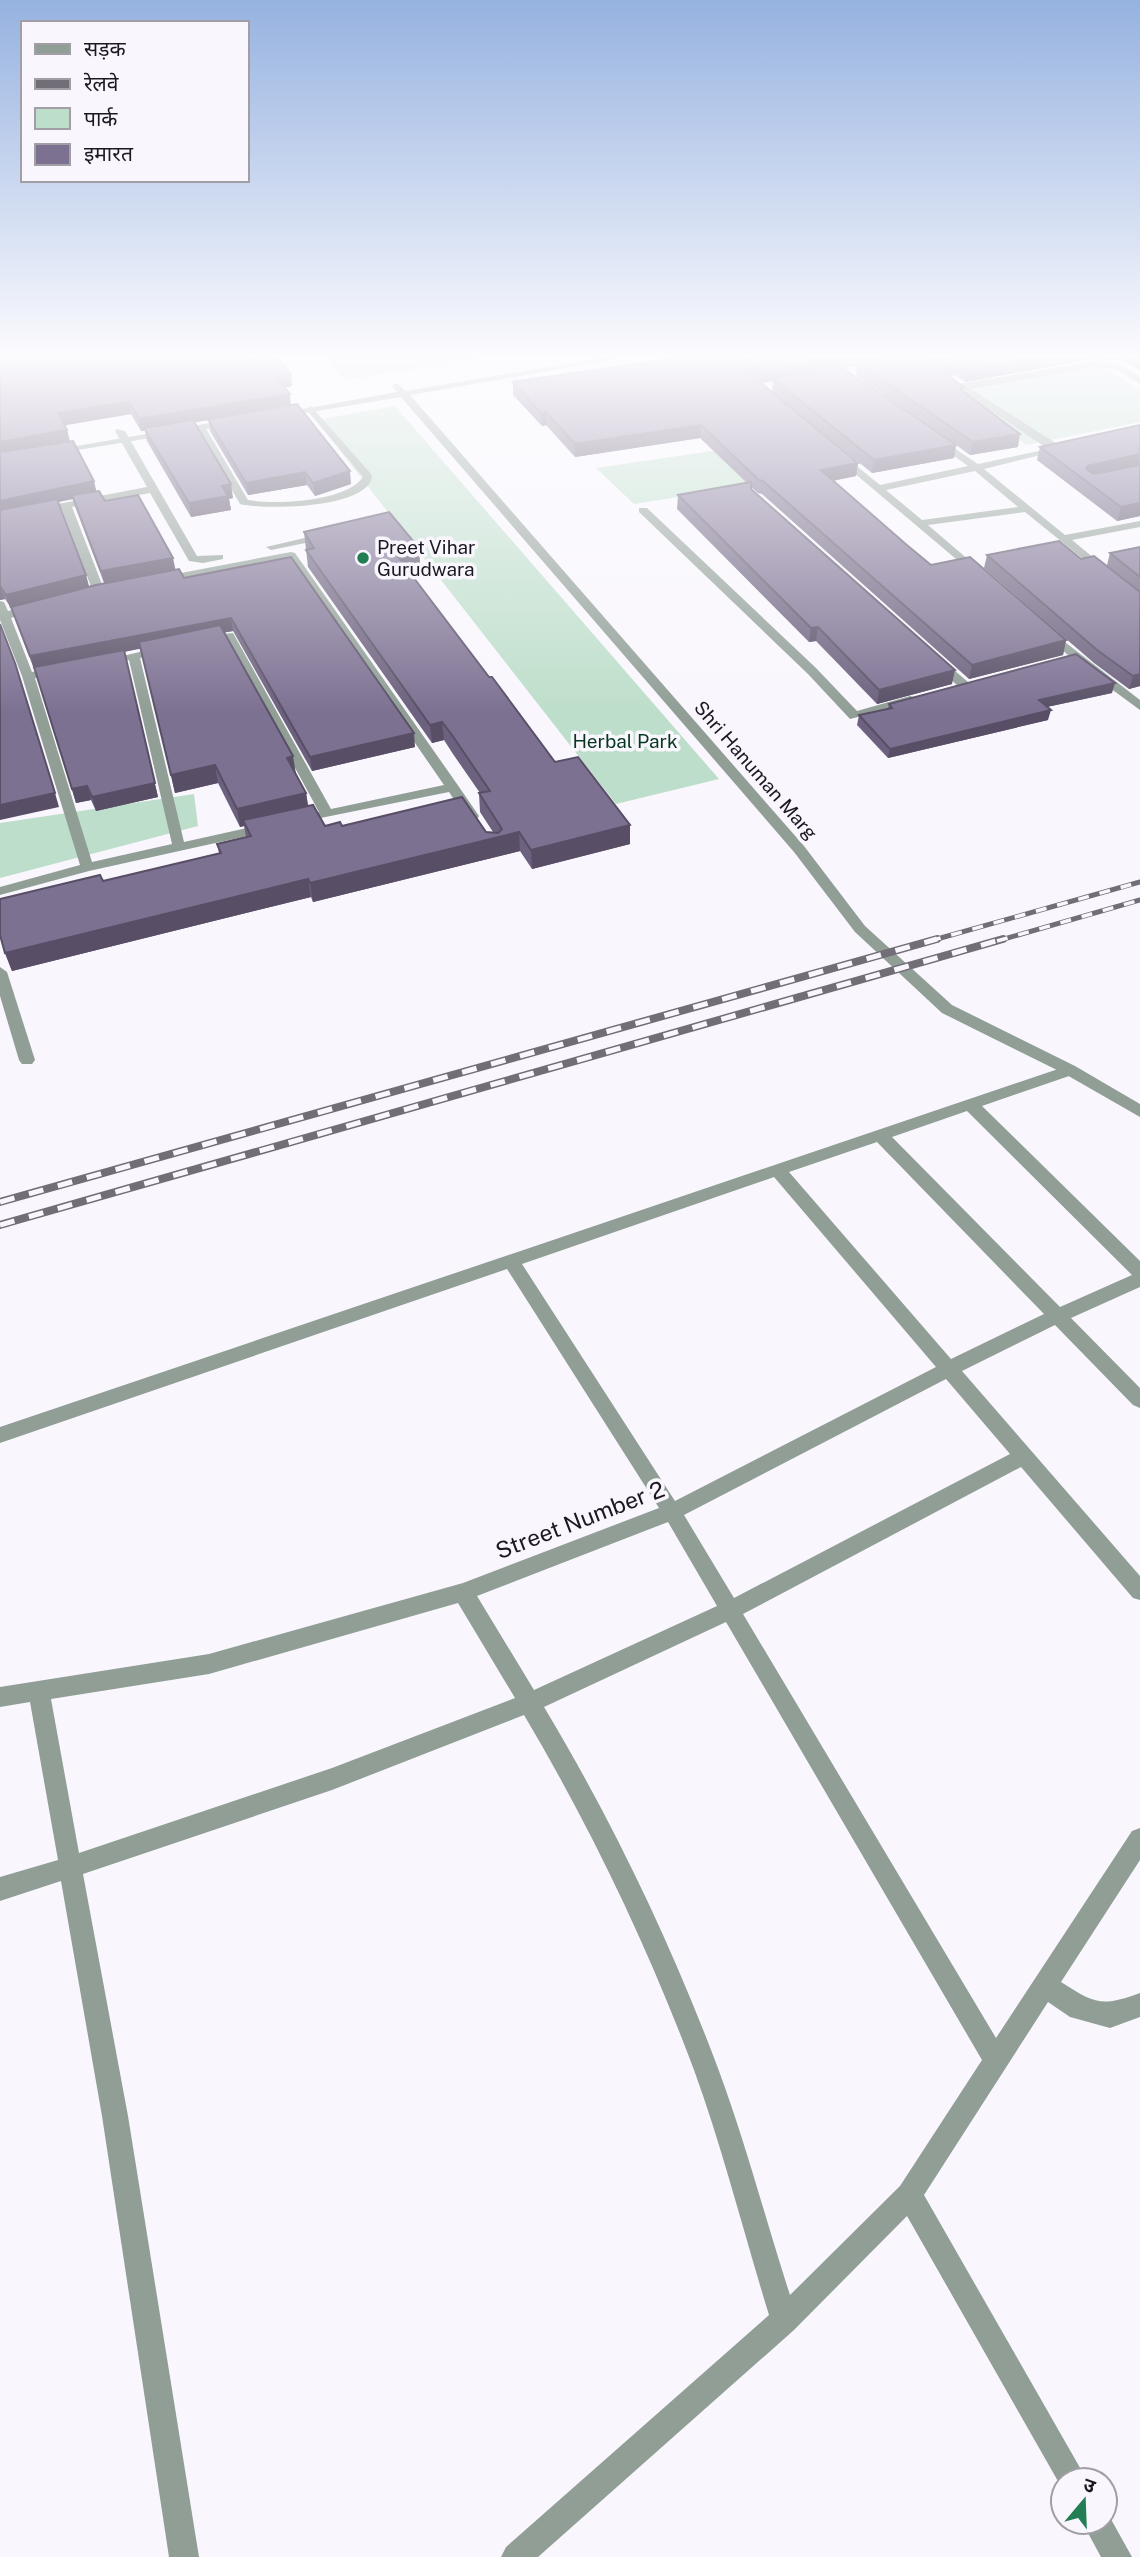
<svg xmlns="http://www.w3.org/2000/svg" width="1140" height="2557" font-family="'Public Sans','Noto Sans Devanagari',sans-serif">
  <rect width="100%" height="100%" fill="#f9f7fd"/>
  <g fill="#bddeca">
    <path d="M324,355H503L345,380Z"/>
    <path d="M1103,366L1140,391V422L1026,445L956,391Z"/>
    <path d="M395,406L719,779L616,804L316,420Z"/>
    <path d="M802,438L840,471L634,504L596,468Z"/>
    <path d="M194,794L198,826L0,878V823Z"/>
  </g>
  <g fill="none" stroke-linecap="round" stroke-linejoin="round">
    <g fill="#909e96" fill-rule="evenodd">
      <path d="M1095,361L1120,365L1140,377V384L1115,369L1095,367L971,389L1065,449L984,469L1065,535L1140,521V527L1072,540L1140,596V605L1025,512L928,525L984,573L975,575L834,456L842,454L880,485L968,466L933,441V437L936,436L978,464L1048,449L953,385ZM975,471L1018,507L922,520L886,490Z"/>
      <path d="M311,406L372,475C371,509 265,510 240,504L195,427L197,425L205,427L248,500C275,505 346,502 363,477L306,409Z"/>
      <path d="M117,429L125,431L197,556L223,555V559L203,563L189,561L150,493L72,507L105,592L99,595L93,592L62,509L0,521V515L147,487L115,431Z"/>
      <path d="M639,508H647L816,668L857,711L910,696L914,697V703L850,719L808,674L639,512Z"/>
      <path d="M326,533L331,536L330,538L271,550L266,547Z"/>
      <path d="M291,552L295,553L457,784L479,816L477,819H467L449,792L291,824V818L319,812L225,639L202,642L196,639L198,637L233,633L331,809L444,785L288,559L160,583L155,580L160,577Z"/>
      <path d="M0,601L4,602L8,611L34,605L40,608L11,618L32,672L59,666L65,670L35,678L92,862L172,844L129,660L103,666L97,662L165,646L169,647V651L140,658L184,842L269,823L274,824V830L89,871L0,895V887L80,865L22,676L0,620Z"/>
      <path d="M1048,629L1140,700V710L1084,669L1044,634V630Z"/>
      <path d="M932,658H940L968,682V688H960L932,662Z"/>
      <path d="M0,967L7,972L35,1060L32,1064H22L19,1060L0,996Z"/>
      <path d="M1070,1065L1078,1070L1075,1074L982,1106L1140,1261V1287L1071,1318L1140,1388V1408L1133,1405L1055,1325L962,1371L1140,1576V1600L1133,1598L1021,1467L743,1614L996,2038L1132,1831L1140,1828V1860L1061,1982C1095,2004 1102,2007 1140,1993V2017L1110,2028L1070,2017L1048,2002L924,2195L1087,2480H1063V2490L907,2216L794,2330L538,2557H501L506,2547L769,2315C744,2234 723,2150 694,2070C648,1947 591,1828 524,1715L332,1790L83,1874L128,2116L199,2557H169L102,2116L61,1881L0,1901V1877L58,1860L30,1702L0,1707V1687L209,1654L463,1583L659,1508L507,1269L0,1443V1427ZM967,1111L1132,1275L1060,1307L892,1137ZM877,1142L1044,1314L951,1359L789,1172ZM774,1177L936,1367L675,1501L522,1264ZM946,1379L1010,1454L734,1598L684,1515ZM668,1522L717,1606L534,1690L477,1596ZM458,1603L515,1698L332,1768L79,1853L51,1699L209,1674ZM726,1622L982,2060L900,2186L790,2295C766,2221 746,2144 719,2071C672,1945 613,1822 544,1707Z"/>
      <path d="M1105,2511L1107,2512L1132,2557H1101L1082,2522H1105Z"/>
    </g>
    <g fill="#909e96" fill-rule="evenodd">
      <path d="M618,355H641L410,395L804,846L865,926L952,1005L1075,1066L1140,1104V1117L1065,1074L942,1013L855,932L794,852L401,397L281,417L276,414L397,392L392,386L397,383L406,391Z"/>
      <path d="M233,419L238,422L236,424L53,454L48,451Z"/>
    </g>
    <g stroke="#726e77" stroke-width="5">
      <g id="rail-far1">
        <path d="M930,941L1140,882"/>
        <path d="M997,941L1140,900"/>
      </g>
    </g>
    <g stroke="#726e77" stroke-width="8">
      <g id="rail">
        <path d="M0,1202L937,939"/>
        <path d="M0,1225L1003,939"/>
      </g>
    </g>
    <use href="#rail-far1" stroke="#f9f7fd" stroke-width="3.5" stroke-dasharray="11" stroke-linecap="butt"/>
    <use href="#rail" stroke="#f9f7fd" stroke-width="5" stroke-dasharray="15" stroke-linecap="butt"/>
  </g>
  <g fill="#6c617e" fill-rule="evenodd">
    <path d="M0,355L292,386L284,388L291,405L351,484L315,496L307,485L248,495L210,431L209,420L195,422L233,498L229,499L231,510L191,517L147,441L145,431H141L131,414L65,425L67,430L70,441L96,491L105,501L184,578L415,747L312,771L233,631L225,632L295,774L306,793L308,806L325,826L493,832L480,812L479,793H480L453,754L444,740L432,743L308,567L304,532L419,548L420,565L406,568L489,677L555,762L630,844L532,869L520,851L313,902L311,897L12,971L5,953L103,881L219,853L217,844L246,837L244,826L240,827L218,783L175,793L141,648L124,652L158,797L96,811L91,800L76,803L35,669H34L11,608L5,599L0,600ZM73,499L76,509L104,583L89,586L86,575L58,502Z"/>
    <path d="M697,355L858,463L856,476L833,481L908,546L931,565L1066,640L1063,655L969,679L762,494L758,493L751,487V489L952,684L877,704L816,641L809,642L677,509L678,495L747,483L700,438L575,457L546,425L542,426L513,395V382Z"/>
    <path d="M737,355H924L953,374L952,379L964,392L1018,447L970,455L956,445L954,458L872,473L772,392L773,381L762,383L737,362ZM857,365L856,375L940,434L842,368Z"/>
    <path d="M934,355H1140V370L1121,359L1109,361L1095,358L966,382L933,361Z"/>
    <path d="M1140,425V516L1117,521L1037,460L1040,447Z"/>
    <path d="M1140,547V686L1129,689L1094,663L984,568L987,555L1081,559L1107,565L1110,553Z"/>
    <path d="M1112,693L1047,707L1048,720L888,758L857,725L859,715L888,709L889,704Z"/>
  </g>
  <g fill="#584f66">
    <path d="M842,355H906L857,363V365L775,381L773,379V381L762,383L763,371Z"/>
    <path d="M1046,355H1095V358L966,382L968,370Z"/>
    <path d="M1111,355H1122L1121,359L1109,361Z"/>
    <path d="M291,374L292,386L277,389L276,377Z"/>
    <path d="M290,394L291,407L146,430L144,428L145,431H141L139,419Z"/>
    <path d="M129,402L131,414L61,426L58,413Z"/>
    <path d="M546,412V425L542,426L541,413Z"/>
    <path d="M701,425L700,438L575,457V444Z"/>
    <path d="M67,430L70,443L0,455V442Z"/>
    <path d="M1020,434L1018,447L970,455L973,442Z"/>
    <path d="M956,445L954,458L872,473L874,460Z"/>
    <path d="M1140,454L1139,466L1084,480L1086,469L1088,466Z"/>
    <path d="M858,463L856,476L819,483L821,470Z"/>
    <path d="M350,471L351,484L315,496L313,483Z"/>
    <path d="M305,472L307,485L248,495L246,483Z"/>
    <path d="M94,481L97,494L0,514V501Z"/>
    <path d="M231,484L233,498L229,499L231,510L191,517L189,503L222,486Z"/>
    <path d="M1140,503V516L1117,521L1121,507Z"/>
    <path d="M419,548L420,565L396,571L395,553Z"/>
    <path d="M173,558L176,572L105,585L101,571Z"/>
    <path d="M86,575L89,588L10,608L6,595Z"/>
    <path d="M0,586L5,599L0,600Z"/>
    <path d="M231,618L233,631L34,669L30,656Z"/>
    <path d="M818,627L816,641L809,642L811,628Z"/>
    <path d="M1066,640L1063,655L969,679L972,665Z"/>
    <path d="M124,652L158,797L96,811L92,797Z"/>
    <path d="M955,670L952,684L877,704L879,690Z"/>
    <path d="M1140,674V686L1129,689L1133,676Z"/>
    <path d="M1115,683L1112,693L1037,709L1039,700Z"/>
    <path d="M1051,710L1048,720L888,758L890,749Z"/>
    <path d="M442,722L444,740L432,743L430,725Z"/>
    <path d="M414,733L415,747L312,771L310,757Z"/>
    <path d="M293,756L296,774L287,758Z"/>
    <path d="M215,765L218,783L175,793L171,775Z"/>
    <path d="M87,786L91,800L76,803L72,789Z"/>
    <path d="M55,793L59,807L0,820V805Z"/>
    <path d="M306,793L309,811L243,820L244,826L240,827L237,809Z"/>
    <path d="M630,825V844L532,869L531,850Z"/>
    <path d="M519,832L520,851L313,902L310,883Z"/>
    <path d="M308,879L311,897L12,971L5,953Z"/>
  </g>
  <g fill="#7d7192" stroke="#584f66" stroke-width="2">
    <path d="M3,355H276L291,374L276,377L290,394L139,419L129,402L58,413L67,430L0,442V356Z"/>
    <path d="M697,355H727L858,463L821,470L908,546L931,565L970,557L1066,640L972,665L763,481L759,480L701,425L575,444L546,412L541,413L513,382Z"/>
    <path d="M745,355H842L763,371Z"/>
    <path d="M900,355H924L953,374L947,375L965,388L960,389L1020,434L973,442L857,363Z"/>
    <path d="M946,355H1046L968,370Z"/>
    <path d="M840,366L956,445L874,460L773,379Z"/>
    <path d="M297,404L350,471L313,483L305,472L246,483L208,419Z"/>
    <path d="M193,420L231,484L222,486L228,496L189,503L144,428Z"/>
    <path d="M1140,425V454L1088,466L1086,469L1094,474L1140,465V503L1121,507L1040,447Z"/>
    <path d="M73,441L94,481L0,501V452Z"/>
    <path d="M751,482V489L955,670L879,690L818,627L811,628L678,495Z"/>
    <path d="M99,491L105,501L138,495L173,558L101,571L72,495Z"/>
    <path d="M57,499L86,575L6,595L0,586V510Z"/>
    <path d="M389,512L419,548L395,553L489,677H492L555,762L578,757L630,825L531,850L519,832L310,883L308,879L5,953L0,935V899L100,875L103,881L221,853L217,844L251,836L243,820L313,805L325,826L340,822L342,826L462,797L486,832L498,833L502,829L479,793L490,791L452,735L442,722L430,725L306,550L314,548L304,532Z"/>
    <path d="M1059,541L1081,559L1094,556L1140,592V674L1133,676L1097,650L987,555Z"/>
    <path d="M1140,547V577L1110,553Z"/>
    <path d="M291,557L414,733L310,757L231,618L30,656L11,607L96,585L179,569L184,578Z"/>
    <path d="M0,624L15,663L55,793L0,805Z"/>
    <path d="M220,625L293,756L287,758L306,793L237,809L215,765L171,775L139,642Z"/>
    <path d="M124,650L155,783L92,797L87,786L72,789L34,667Z"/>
    <path d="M1076,654L1115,683L1039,700L1051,710L890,749L859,715L892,708L889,704Z"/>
  </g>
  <linearGradient id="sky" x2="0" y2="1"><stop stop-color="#96b2e0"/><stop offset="0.5" stop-color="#fcfbfe"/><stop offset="1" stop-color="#fcfbfe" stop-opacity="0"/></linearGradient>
  <rect width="1140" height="713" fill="url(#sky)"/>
  <circle fill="#247e54" stroke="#f9f7fd" stroke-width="2.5" cx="363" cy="558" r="7"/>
  <g text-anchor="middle" stroke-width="7" stroke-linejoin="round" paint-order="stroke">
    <g font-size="19" fill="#1c1823" stroke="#f9f7fd" text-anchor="start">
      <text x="377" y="554">Preet Vihar<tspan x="377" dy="22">Gurudwara</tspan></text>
    </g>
    <g font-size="19" fill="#053720" stroke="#f9f7fd">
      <text x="625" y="748">Herbal Park</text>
    </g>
    <g font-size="19" fill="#1c1823" stroke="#f9f7fd">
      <text transform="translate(756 770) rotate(49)" y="7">Shri Hanuman Marg</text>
    </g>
    <g font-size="23" fill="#1c1823" stroke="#f9f7fd">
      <text transform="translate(580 1520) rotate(-21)" y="8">Street Number 2</text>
    </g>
  </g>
  <rect x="21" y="21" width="228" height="161" fill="#f9f7fd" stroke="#a19ea6" stroke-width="2"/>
  <rect x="35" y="44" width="35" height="10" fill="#909e96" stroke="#a19ea6" stroke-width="2"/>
  <text x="84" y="56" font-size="21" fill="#1c1823">सड़क</text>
  <rect x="35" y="79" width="35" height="10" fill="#726e77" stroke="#a19ea6" stroke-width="2"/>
  <text x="84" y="91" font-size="21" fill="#1c1823">रेलवे</text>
  <rect x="35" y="108" width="35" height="21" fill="#bddeca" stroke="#a19ea6" stroke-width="2"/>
  <text x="84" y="126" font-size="21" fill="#1c1823">पार्क</text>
  <rect x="35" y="144" width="35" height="21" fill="#7d7192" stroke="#a19ea6" stroke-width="2"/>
  <text x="84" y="161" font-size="21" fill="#1c1823">इमारत</text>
  <g transform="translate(1084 2501) rotate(19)"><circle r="33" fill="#f9f7fd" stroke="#a19ea6" stroke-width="2"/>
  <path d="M0-5L12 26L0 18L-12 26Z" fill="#247e54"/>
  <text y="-10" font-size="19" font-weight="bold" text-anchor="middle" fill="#1c1823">उ</text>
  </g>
</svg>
